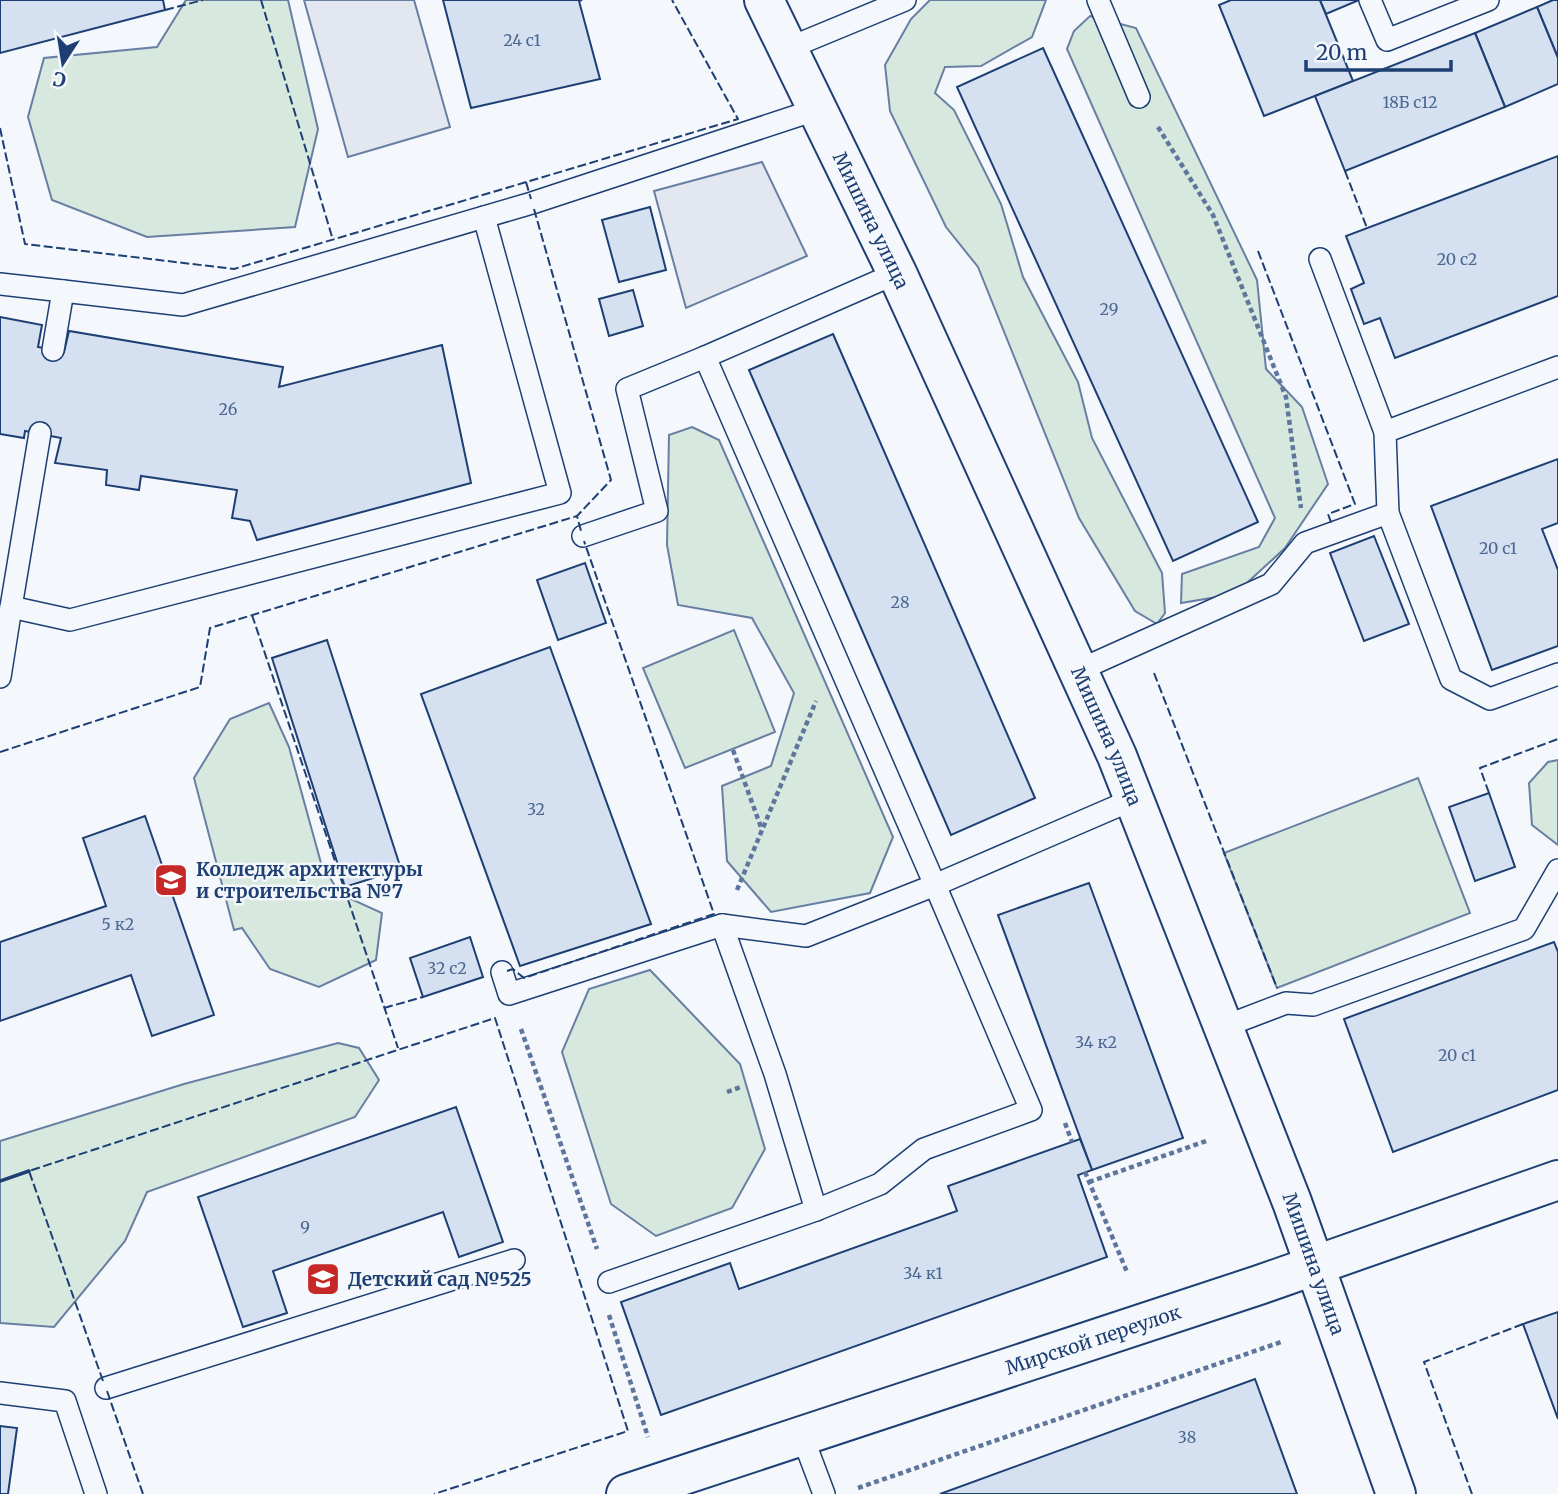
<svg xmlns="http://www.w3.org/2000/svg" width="1558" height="1494" font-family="Merriweather,serif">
  <rect width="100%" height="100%" fill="#f4f7fb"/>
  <g fill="#d7e8df" stroke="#687fa3" stroke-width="2">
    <path d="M186,0H288L318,129L295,227L147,237L52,200L28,117L44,58L157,47Z"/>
    <path d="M930,0H1046L1032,37L981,66L945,67L935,93L954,110L1001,204L1023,277L1078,382L1092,438L1162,573L1165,613L1157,624L1135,611L1079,518L978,267L946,227L890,111L885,65L911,19Z"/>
    <path d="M1090,16L1136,28L1257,280L1266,369L1302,407L1328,484L1285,548L1235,594L1181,603L1182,574L1259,547L1275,518L1067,49L1074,31Z"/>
    <path d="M692,427L719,440L893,837L870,893L771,912L727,861L722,786L771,766L794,693L752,618L678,605L667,545L669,435Z"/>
    <path d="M734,630L775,732L685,768L643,668Z"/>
    <path d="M269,703L289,747L321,863L340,894L382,913L376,960L319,987L270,969L242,928L234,930L194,778L230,719Z"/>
    <path d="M1558,760V845L1532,825L1529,783L1548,762Z"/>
    <path d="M1418,778L1470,913L1277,988L1224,853Z"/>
    <path d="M650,970L740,1064L765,1149L732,1208L656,1236L611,1204L562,1052L589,989Z"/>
    <path d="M338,1043L359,1048L379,1080L355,1117L147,1192L125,1241L54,1327L0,1323V1141L184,1084Z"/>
  </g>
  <g fill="#e3e8f0" stroke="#687fa3" stroke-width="2">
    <path d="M304,0H414L450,127L348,157Z"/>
    <path d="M762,162L807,256L686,308L654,191Z"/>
  </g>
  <g fill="#d5e0f0" stroke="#1d3f73" stroke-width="2">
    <path d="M0,0H163L165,10L0,53Z"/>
    <path d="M443,0H582L579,1L600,79L471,108Z"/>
    <path d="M1231,0H1320L1353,81L1264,116L1219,5Z"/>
    <path d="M1320,0H1359L1326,14Z"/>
    <path d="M1553,0H1558V58L1537,7Z"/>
    <path d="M1537,7L1558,58V84L1505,107L1475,33Z"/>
    <path d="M1475,33L1505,107L1345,171L1315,96Z"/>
    <path d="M1043,48L1258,522L1173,561L957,87Z"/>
    <path d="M1558,156V296L1395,358L1380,318L1364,324L1351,289L1364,283L1346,236Z"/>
    <path d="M650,207L666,270L619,282L602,220Z"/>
    <path d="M633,290L643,326L609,336L599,299Z"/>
    <path d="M0,317L42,325L38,347L64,352L69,331L283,367L279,387L442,345L471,483L257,540L250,521L232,518L237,490L141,476L139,490L106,485L107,470L55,463L61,438L25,431L24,438L0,434Z"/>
    <path d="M833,334L1035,798L951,835L749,370Z"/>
    <path d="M1558,459V523L1542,529L1558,570V646L1492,670L1431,506Z"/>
    <path d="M1374,536L1409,624L1364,641L1330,553Z"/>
    <path d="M585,563L606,623L558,640L537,580Z"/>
    <path d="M327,640L401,869L345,887L272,658Z"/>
    <path d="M550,647L651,924L520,966L421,694Z"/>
    <path d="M1489,793L1515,867L1475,881L1449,807Z"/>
    <path d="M145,816L214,1015L152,1036L131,975L0,1021V942L106,906L83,838Z"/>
    <path d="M1089,883L1183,1138L1092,1170L998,915Z"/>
    <path d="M470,937L483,977L423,997L410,958Z"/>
    <path d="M1554,942L1558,952V1090L1393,1152L1344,1019Z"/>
    <path d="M456,1107L503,1242L459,1257L443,1212L273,1271L287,1313L243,1327L198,1197Z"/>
    <path d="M1080,1139L1092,1170L1078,1175L1107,1257L661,1415L621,1302L730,1263L739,1289L957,1211L948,1186Z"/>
    <path d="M1558,1312V1419L1523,1324Z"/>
    <path d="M1255,1379L1297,1494H940Z"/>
    <path d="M0,1426L17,1428L8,1494H0Z"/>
  </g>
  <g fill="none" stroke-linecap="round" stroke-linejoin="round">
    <g stroke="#1d3f73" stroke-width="24">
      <g id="lane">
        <path d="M1098,0L1139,97"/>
        <path d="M1370,0L1387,40L1488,0"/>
        <path d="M789,48L905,0"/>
        <path d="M1320,259L1385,432L1558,367"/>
        <path d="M897,273L705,357L935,885L1134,799"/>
        <path d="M0,284L63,291"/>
        <path d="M53,350L63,291L183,305L532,203L818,109"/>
        <path d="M1385,432L1388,513L1451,679L1490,699L1558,674"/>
        <path d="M40,433L11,607L70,620L560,493L484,217"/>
        <path d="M583,536L657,511L627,389L705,357"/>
        <path d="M1077,671L1271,584L1305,543L1388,513"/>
        <path d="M0,677L11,607"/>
        <path d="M722,925L775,1074L816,1210"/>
        <path d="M502,972L509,994L722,925L806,936L935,885L1031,1110L924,1149L880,1184L816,1210L609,1282"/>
        <path d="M1223,1027L1286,1003L1313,1005L1524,929L1558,870"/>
        <path d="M106,1388L514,1260"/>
        <path d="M0,1393L65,1401L96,1494"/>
        <path d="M803,1438L824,1494"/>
      </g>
    </g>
    <g stroke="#1d3f73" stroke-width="42">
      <g id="street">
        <path id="s1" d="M764,0L897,273L1117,756L1292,1202L1396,1494"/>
      </g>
    </g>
    <g stroke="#1d3f73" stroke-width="42">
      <g id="secondary">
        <path id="s2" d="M626,1494L1259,1285L1558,1180"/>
      </g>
    </g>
    <g stroke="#5e769c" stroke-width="4.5" stroke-dasharray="5 3.5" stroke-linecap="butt">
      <path d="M1158,127L1213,215L1286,397L1301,508"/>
      <path d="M733,750L762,830"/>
      <path d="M737,890L816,701"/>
      <path d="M521,1029L597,1249"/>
      <path d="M727,1092L741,1087"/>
      <path d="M1065,1123L1072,1142"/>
      <path d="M1085,1172L1127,1272"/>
      <path d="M1089,1182L1209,1140"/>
      <path d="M609,1315L648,1437"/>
      <path d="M858,1488L1281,1342"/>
    </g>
    <use href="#lane" stroke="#f4f7fb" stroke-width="21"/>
    <use href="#street" stroke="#f4f7fb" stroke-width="38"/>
    <use href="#secondary" stroke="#f4f7fb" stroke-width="38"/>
    <g stroke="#1d3f73" stroke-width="2" stroke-dasharray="9 3.5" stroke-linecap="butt">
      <path d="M261,0L333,240"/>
      <path d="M165,10L203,0"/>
      <path d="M0,128L25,244L234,269L738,119L672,0"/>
      <path d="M1345,171L1367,228"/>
      <path d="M526,182L531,199"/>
      <path d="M534,209L611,480L577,516L581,531"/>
      <path d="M1258,251L1355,504L1328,514L1332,525"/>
      <path d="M252,615L398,1048"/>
      <path d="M1154,673L1277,988"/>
      <path d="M0,752L200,687L210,628L577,516"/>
      <path d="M1489,793L1480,768L1558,739"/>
      <path d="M507,971L513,969L524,978L714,914L584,541"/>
      <path d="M384,1008L423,997"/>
      <path d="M103,1381L29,1171L495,1018L628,1431L434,1494"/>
      <path d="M107,1391L143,1494"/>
      <path d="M1472,1494L1424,1362L1523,1324"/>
    </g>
    <path stroke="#1d3f73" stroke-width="3.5" d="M0,1181L29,1171"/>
  </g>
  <defs>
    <g id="university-square" transform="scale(1.75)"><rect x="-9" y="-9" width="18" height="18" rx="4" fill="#c62828" stroke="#f4f7fb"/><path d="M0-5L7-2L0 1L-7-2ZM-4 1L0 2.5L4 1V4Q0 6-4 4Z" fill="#fff"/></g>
    <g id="school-square" transform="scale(1.75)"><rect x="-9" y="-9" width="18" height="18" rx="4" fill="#c62828" stroke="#f4f7fb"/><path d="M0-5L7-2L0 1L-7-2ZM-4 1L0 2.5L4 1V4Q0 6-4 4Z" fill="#fff"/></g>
  </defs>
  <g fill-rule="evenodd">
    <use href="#university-square" x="171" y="880"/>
    <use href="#school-square" x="323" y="1279"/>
  </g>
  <g text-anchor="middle" stroke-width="5" stroke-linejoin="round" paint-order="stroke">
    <g font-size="16" fill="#4b6792">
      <text x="522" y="46">24 с1</text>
      <text x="1410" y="108">18Б с12</text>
      <text x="1457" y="265">20 с2</text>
      <text x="1109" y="315">29</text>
      <text x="228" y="415">26</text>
      <text x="1498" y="554">20 с1</text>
      <text x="900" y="608">28</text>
      <text x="536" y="815">32</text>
      <text x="118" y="930">5 к2</text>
      <text x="447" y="974">32 с2</text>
      <text x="1096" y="1048">34 к2</text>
      <text x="1457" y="1061">20 с1</text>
      <text x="305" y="1233">9</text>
      <text x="923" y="1279">34 к1</text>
      <text x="1187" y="1443">38</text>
    </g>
    <g font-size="19" fill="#1d3f73" stroke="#f4f7fb">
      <text dy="7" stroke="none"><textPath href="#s1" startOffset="245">Мишина улица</textPath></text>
      <text dy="7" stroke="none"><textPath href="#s1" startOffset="812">Мишина улица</textPath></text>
      <text dy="7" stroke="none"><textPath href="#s1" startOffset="1379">Мишина улица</textPath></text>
      <text dy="7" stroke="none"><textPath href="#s2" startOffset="492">Мирской переулок</textPath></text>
    </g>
    <g font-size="19" font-weight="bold" fill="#1d3f73" stroke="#f4f7fb" text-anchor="start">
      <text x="196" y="876">Колледж архитектуры<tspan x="196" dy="22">и строительства №7</tspan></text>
      <text x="348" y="1286">Детский сад №525</text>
    </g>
  </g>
  <g transform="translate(63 63) rotate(192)" stroke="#f4f7fb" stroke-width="5" paint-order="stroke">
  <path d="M0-5L12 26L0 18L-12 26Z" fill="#1d3f73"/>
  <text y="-10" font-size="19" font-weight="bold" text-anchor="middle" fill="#1d3f73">С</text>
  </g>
  <path d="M1306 60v10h145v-10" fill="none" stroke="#1d3f73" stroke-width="3.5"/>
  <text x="1316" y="60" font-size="21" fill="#1d3f73" stroke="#f4f7fb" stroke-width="5" paint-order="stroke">20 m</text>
</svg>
